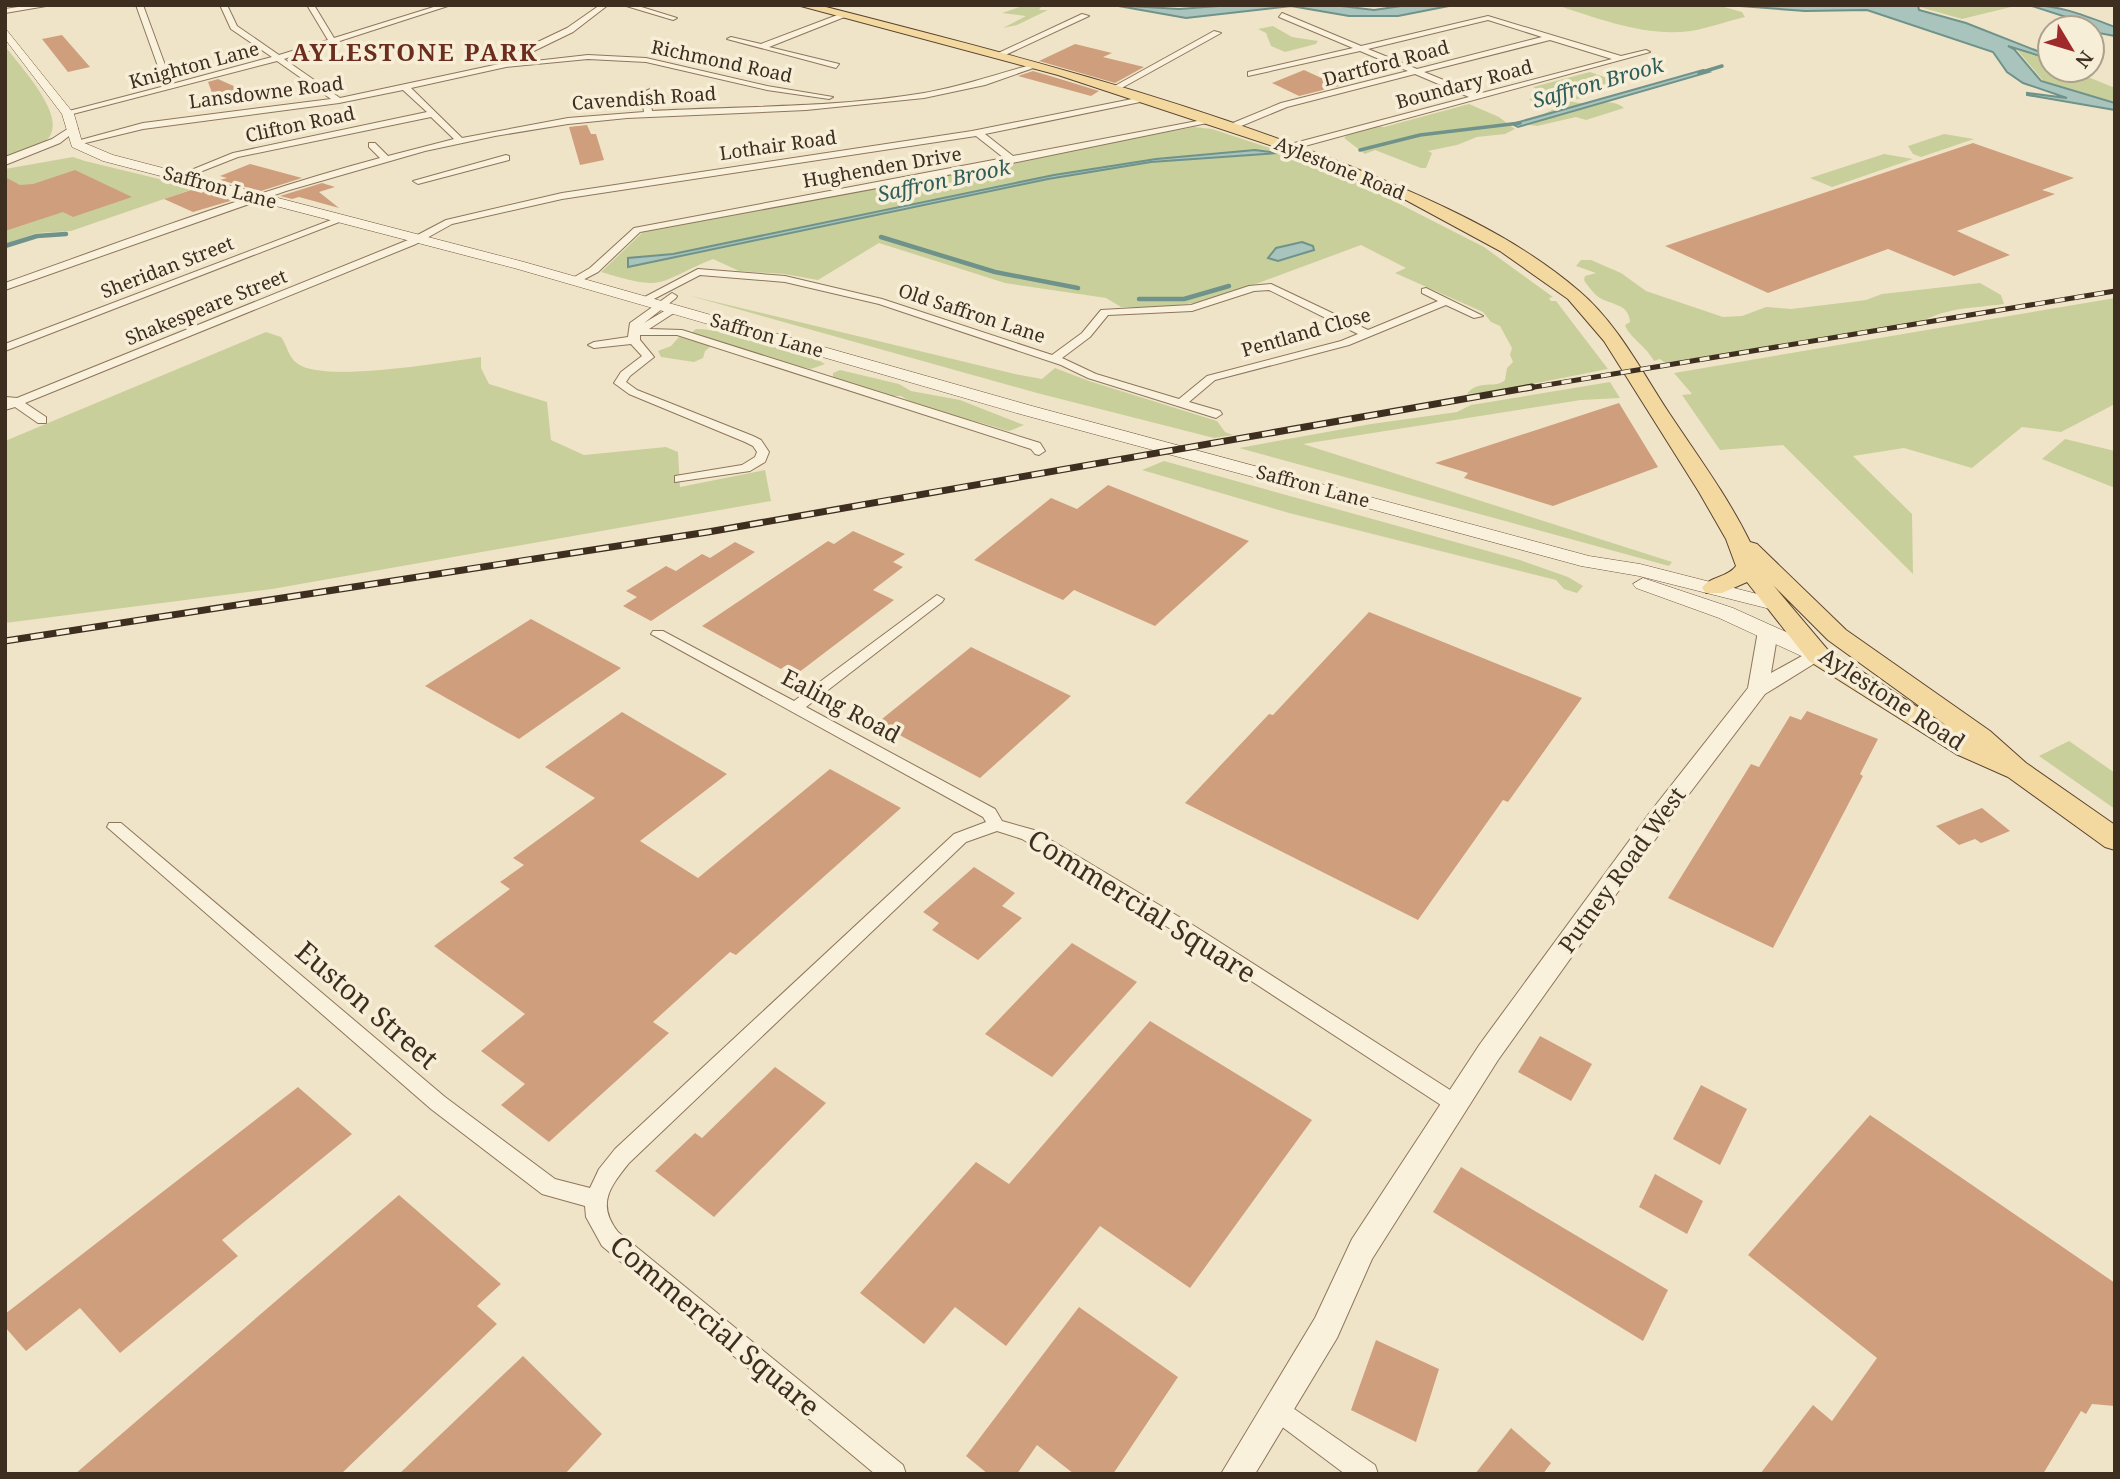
<svg xmlns="http://www.w3.org/2000/svg" width="2120" height="1479" font-family="'Noto Serif',serif">
  <rect width="100%" height="100%" fill="#f0e4c8"/>
  <g fill="#c9cf9b">
    <path d="M1025,5H1058L1042,6L1039,10H1048L1017,25L1003,28L1026,16L1002,13Z"/>
    <path d="M1556,5H1717L1742,12L1745,17C1727,21 1709,28 1691,31C1645,37 1600,19 1556,5Z"/>
    <path d="M1916,6L2012,5L2015,6L1962,19Z"/>
    <path d="M1273,26L1292,37L1318,41L1316,44L1285,52L1271,46L1266,33L1258,29Z"/>
    <path d="M5,46C19,65 65,113 50,136C43,148 18,153 5,157Z"/>
    <path d="M2014,46L2050,60V70H2071L2115,88V102L2044,82Z"/>
    <path d="M1590,72L1624,84L1571,101C1589,108 1608,96 1624,108L1586,120L1576,117L1537,126L1523,124L1560,106L1529,100L1534,95L1545,93L1533,87Z"/>
    <path d="M1469,104L1499,117L1515,129L1505,134L1477,137L1457,145L1428,151L1432,153L1426,168H1421L1375,150L1365,154L1344,138C1351,130 1372,125 1384,127Z"/>
    <path d="M1194,127L1212,129L1327,167L1484,247L1553,297L1549,298L1551,301H1556L1608,369L1496,391L1467,394C1477,379 1497,389 1505,380L1507,368L1513,362L1510,355L1512,348L1500,326L1491,322L1483,312L1395,273L1406,268L1361,245L1210,301L1155,308L1121,307L1106,298L1005,283L879,243L818,280L784,274L739,271L713,259C654,283 668,292 601,272L643,232Z"/>
    <path d="M1944,134L1974,139L1921,157L1913,154L1908,146Z"/>
    <path d="M1884,154L1913,159L1832,187L1810,178Z"/>
    <path d="M73,157L85,161L196,188L71,231L37,233L5,244V169Z"/>
    <path d="M1581,260H1591L1621,273L1646,291L1723,317L1742,316L1766,307L1791,309L1866,300L1882,294L1980,283L2001,295L2004,304C1976,308 1949,307 1923,321L1665,363L1660,359L1654,361C1646,346 1629,337 1625,325L1630,322C1629,301 1606,306 1595,294C1592,291 1587,285 1584,280L1585,276L1596,273L1576,266Z"/>
    <path d="M687,295L1015,374L1042,379L1055,368L1089,381L1217,421L1225,432L1233,435L1214,438L1037,393Z"/>
    <path d="M2115,298V404L2061,432L2022,427L1972,468L1904,448L1853,456L1912,514L1913,574L1783,445L1720,450L1682,395L1692,394L1674,373Z"/>
    <path d="M696,329C717,329 734,337 754,342C779,349 803,350 825,364L811,369L795,366L691,333Z"/>
    <path d="M266,332L281,337C288,347 288,357 298,364C326,383 444,362 481,357V368L489,384L547,402L551,440L584,455L666,447L678,452L680,487L765,470L771,501L272,589L5,623V441Z"/>
    <path d="M679,337L711,346L705,351L703,358L694,362L661,357L658,351L671,346Z"/>
    <path d="M840,370L899,384L911,391L960,400L1024,425L1009,431C1000,429 971,419 963,419L912,403L901,396H890L833,378V373Z"/>
    <path d="M1610,382L1620,398L1581,400L1303,444L1672,562L1669,566L1239,448L1371,424L1457,412L1471,405Z"/>
    <path d="M2065,439L2115,451V488L2042,459Z"/>
    <path d="M1164,461L1520,560L1568,577L1583,586L1577,593L1564,589L1556,580L1289,513L1142,470Z"/>
    <path d="M2069,741L2115,773V809L2039,756Z"/>
  </g>
  <g fill="#a9c4bc" stroke="#6f938a" stroke-width="2">
    <path d="M1113,5L1179,9L1232,5H1333L1374,10L1408,5H1454L1398,16H1349L1291,6L1186,18Z"/>
    <path d="M1727,5H1918L1919,10L1966,23L2050,56V59L2008,46L2014,49L2041,81L2115,103V110L2027,95V93L2067,98L2023,83L2007,72L1993,52L1867,10L1805,11Z"/>
    <path d="M2029,5C2060,5 2086,16 2115,27V36L2093,32L2092,28H2083L2091,25Z"/>
    <path d="M1703,70L1709,72L1518,127L1512,124Z"/>
    <path d="M1255,150L1278,153L1151,162L1048,179L628,267V258L673,254L1054,175L1156,159Z"/>
    <path d="M1302,242L1313,246L1314,250L1278,261L1268,258L1276,248Z"/>
  </g>
  <g fill="none" stroke-linecap="round" stroke-linejoin="round">
    <g stroke="#6f938a" stroke-width="3.5">
      <path d="M1699,73L1722,66"/>
      <path d="M1360,150L1420,135L1520,123"/>
    </g>
    <g stroke="#6f938a" stroke-width="4.5">
      <path d="M881,237L995,272L1078,288"/>
      <path d="M5,246L37,236L66,234"/>
      <path d="M1139,299H1184L1229,286"/>
    </g>
  </g>
  <g fill="#cf9f7d">
    <path d="M62,35L90,67L68,72L42,39Z"/>
    <path d="M1075,44L1112,53L1103,57L1144,67L1115,83L1039,61Z"/>
    <path d="M1304,70L1339,86L1299,96L1272,83Z"/>
    <path d="M1033,71L1057,78L1099,91L1091,96L1018,76Z"/>
    <path d="M218,79L247,92L214,98L208,82Z"/>
    <path d="M587,125L591,134H596L604,160L580,165L569,127Z"/>
    <path d="M1973,143L2074,178L2042,190L2055,194L1957,231L2010,255L1954,276L1888,249L1768,293L1665,246Z"/>
    <path d="M250,164L302,178L261,191L220,180L227,178L220,176Z"/>
    <path d="M75,170L132,197L73,217L63,212L5,231V177L20,185L33,184Z"/>
    <path d="M322,183L335,187L319,192L339,208L299,197L292,199L280,196Z"/>
    <path d="M197,188L237,199L193,212L164,199Z"/>
    <path d="M1619,403L1658,467L1553,506L1464,478L1468,473L1435,463Z"/>
    <path d="M1108,485L1249,541L1155,626L1074,590L1063,600L974,560L1051,498L1077,509Z"/>
    <path d="M853,531L905,554L893,562L903,567L873,590L894,600L798,673L785,666L781,669L702,626L828,541L834,544Z"/>
    <path d="M735,542L755,552L651,621L623,606L637,597L626,591L666,566L676,571L702,554L710,558Z"/>
    <path d="M1369,612L1582,698L1508,802L1503,800L1418,920L1185,803L1269,714L1273,715Z"/>
    <path d="M531,619L621,668L519,739L425,686Z"/>
    <path d="M971,647L1071,696L980,778L877,723Z"/>
    <path d="M1807,711L1878,739L1860,774L1863,776L1773,948L1668,898L1751,764L1759,767L1790,716L1801,720Z"/>
    <path d="M622,712L727,774L640,841L698,878L830,769L901,808L736,955L730,952L653,1022L669,1033L549,1142L501,1105L525,1084L481,1051L525,1014L434,946L510,889L500,882L524,865L513,858L595,798L545,767Z"/>
    <path d="M1982,808L2010,831L1981,843L1975,839L1959,845L1936,826Z"/>
    <path d="M974,867L1015,893L1002,906L1022,918L978,960L932,930L939,923L923,912Z"/>
    <path d="M1072,943L1137,982L1052,1077L985,1034Z"/>
    <path d="M1150,1021L1312,1120L1190,1288L1100,1226L1006,1346L955,1307L924,1344L860,1293L976,1162L1009,1184Z"/>
    <path d="M1540,1036L1592,1064L1571,1101L1518,1072Z"/>
    <path d="M775,1067L826,1103L714,1217L655,1171L695,1133L702,1138Z"/>
    <path d="M1701,1085L1747,1109L1720,1165L1673,1139Z"/>
    <path d="M298,1087L352,1134L222,1240L238,1256L120,1353L80,1308L26,1351L5,1327V1314Z"/>
    <path d="M1870,1115L2115,1283V1406L2092,1404L2086,1414L2081,1411L2043,1474H1760L1813,1405L1832,1421L1877,1358L1748,1255Z"/>
    <path d="M1461,1167L1668,1290L1643,1341L1433,1212Z"/>
    <path d="M1655,1174L1703,1201L1687,1234L1639,1207Z"/>
    <path d="M399,1195L501,1284L477,1306L497,1324L341,1474H75Z"/>
    <path d="M1079,1307L1178,1377L1113,1474H1074L1037,1445L1017,1474H988L966,1456Z"/>
    <path d="M1376,1340L1439,1369L1416,1442L1351,1410Z"/>
    <path d="M523,1356L602,1434L565,1474H399Z"/>
    <path d="M1511,1428L1551,1463L1543,1474H1475Z"/>
  </g>
  <g fill="none" stroke-linecap="round" stroke-linejoin="round">
    <g stroke="#8d765c" stroke-width="2">
      <g id="minor">
        <path d="M31,5H52L5,13V9Z"/>
        <path d="M136,5H143L172,84L272,57L231,29L220,5H227L237,26L279,55L328,40L307,5H314L334,38L440,5H451L284,59L340,98L499,64L500,60L567,28L600,5H608L573,32L507,64L588,55L646,58L767,86L833,97L829,99L767,90L646,62L588,59L506,67L411,88L462,138L568,118L644,112L641,93L655,87L658,91L649,94L652,111C742,106 835,108 924,93C964,86 1000,73 1038,63L1042,65L985,85L924,98L806,110L627,118L568,124L495,136L425,151L286,191L5,290V283C129,239 253,192 380,158L369,147V143H375L388,156L454,139L431,117L238,157L182,179L174,177L233,153L427,112L403,90L339,103L143,129L73,146V142L143,123L331,99L277,61L65,116V112L165,86Z"/>
        <path d="M623,5H635L677,18L673,20Z"/>
        <path d="M1282,13L1361,46L1488,16L1621,56L1646,50L1650,52L1290,150L1286,147L1287,145L1469,97L1415,74L1287,107L1234,129H1228V125L1281,103L1408,71L1360,51L1248,76V72L1353,48L1279,17ZM1488,20L1542,37L1417,69L1368,49ZM1550,40L1612,59L1478,94L1424,72Z"/>
        <path d="M840,14L847,16L769,47L839,64L836,68L727,39L731,37L761,44Z"/>
        <path d="M1082,14L1089,16L1001,57L994,55Z"/>
        <path d="M1214,31L1221,33L1118,90L1111,88Z"/>
        <path d="M1147,96H1150V100L985,134L1013,156L1213,118L1217,121L1012,163L640,232L598,272L575,284L570,281L571,279L590,268L634,228L1004,158L976,136L562,199L452,224L416,244L25,403L46,417V423H38L15,407L5,410L6,397L17,398L408,240L446,220L562,193L972,131Z"/>
        <path d="M506,155L509,156V160L418,184L413,181Z"/>
        <path d="M339,217L347,219L5,351V344Z"/>
        <path d="M698,269L785,276L882,299L1052,355L1082,333L1101,310L1191,305L1249,286L1271,284L1368,330L1438,301L1422,293V289L1426,288L1483,316L1474,318L1446,305L1349,345L1215,380L1189,402L1220,411L1222,414L1216,418L1088,378L1061,365L879,304L785,282L700,275L648,302L639,300ZM1269,290L1358,334L1341,341L1207,376L1179,399L1096,374L1062,358L1090,337L1108,315L1192,311L1254,291Z"/>
        <path d="M672,293L677,296L676,298L644,323L671,307L680,309L649,329L682,330L1040,443L1045,451L1039,455L1035,454L1031,449L677,335H640V340L654,357L630,376L626,382L637,390L753,436L761,440L769,452L765,462L750,471L675,482V476L742,465L755,457L757,452L753,446L745,442L629,394L614,383L621,372L642,356L631,344L594,348L588,345L594,342L628,337L630,323Z"/>
        <path d="M937,595L944,599L942,602L806,707L995,809L1002,821L1034,830L1196,927L1461,1097L1464,1103L1461,1109L1454,1112L1447,1109L1184,937L1022,839L997,831L966,842L629,1163C610,1187 596,1204 618,1232L903,1465L906,1474H875L602,1246L586,1217L585,1206L542,1194L431,1109L107,827L109,823H121L445,1097L555,1179L590,1188L599,1169L615,1149L954,834L986,822L983,817L651,634L653,631H663L794,701Z"/>
        <path d="M1277,1397L1375,1465L1378,1474H1345L1269,1417L1265,1409L1269,1401Z"/>
      </g>
    </g>
    <g stroke="#8d765c" stroke-width="2">
      <g id="tertiary">
        <path d="M72,126L78,129L60,143L5,165V157L52,139Z"/>
        <path d="M1768,625L1778,631L1771,673L1811,651L1818,649L1828,655L1765,694L1667,823L1498,1060L1372,1259L1337,1338L1255,1474H1221L1315,1318L1352,1239L1480,1044L1651,811L1748,688L1758,631Z"/>
      </g>
    </g>
    <g stroke="#6f573f" stroke-width="1">
      <g id="secondary">
        <path d="M5,28L74,114L82,142L113,155L524,262L1032,406L1589,556L1640,564L1781,600L1784,604L1774,610L1639,576L1581,566L1020,414L514,268L103,161L72,147L62,114L5,39Z"/>
        <path d="M1643,578L1733,608L1826,650L1829,655L1818,662L1810,660L1719,618L1636,588L1633,584Z"/>
      </g>
    </g>
    <g stroke="#5b4430" stroke-width="2">
      <path id="primary" d="M797,5H818C998,51 1179,97 1352,167C1430,199 1514,235 1579,291C1617,323 1642,372 1669,413C1697,455 1728,497 1750,542L1757,544L1846,630L1990,731L2026,763L2115,825V850L2105,847L2008,777L1956,754L1809,661L1747,582L1722,593H1706L1702,588C1710,576 1727,578 1736,566L1726,539L1699,492L1604,341L1568,299L1500,251L1404,199L1285,150L1058,75ZM1773,585L1828,640L1947,726L1827,649Z"/>
    </g>
    <use href="#minor" fill="#faf1dc" fill-rule="evenodd"/>
    <use href="#tertiary" fill="#faf1dc" fill-rule="evenodd"/>
    <use href="#secondary" fill="#faf1dc" fill-rule="evenodd"/>
    <use href="#primary" fill="#f3d9a0" fill-rule="evenodd"/>
    <g stroke="#3d2e20" stroke-width="5">
      <path id="rail-far1" d="M1522,389L2115,291"/>
    </g>
    <g stroke="#3d2e20" stroke-width="7">
      <path id="rail" d="M5,641L708,532L1532,387"/>
    </g>
    <use href="#rail-far1" stroke="#f7eed8" stroke-width="3.5" stroke-dasharray="10" stroke-linecap="butt"/>
    <use href="#rail" stroke="#f7eed8" stroke-width="4.5" stroke-dasharray="13" stroke-linecap="butt"/>
  </g>
  <g text-anchor="middle" stroke-width="7" stroke-linejoin="round" paint-order="stroke">
    <g font-size="19" fill="#3d2e20" stroke="#f7eed8">
      <text transform="translate(722 61) rotate(12)" y="7">Richmond Road</text>
      <text transform="translate(1386 63) rotate(-15)" y="7">Dartford Road</text>
      <text transform="translate(194 65) rotate(-15)" y="7">Knighton Lane</text>
      <text transform="translate(1464 84) rotate(-15)" y="7">Boundary Road</text>
      <text transform="translate(266 92) rotate(-7)" y="7">Lansdowne Road</text>
      <text transform="translate(644 98) rotate(-4)" y="7">Cavendish Road</text>
      <text transform="translate(300 124) rotate(-12)" y="7">Clifton Road</text>
      <text transform="translate(778 145) rotate(-8)" y="7">Lothair Road</text>
      <text transform="translate(882 167) rotate(-10)" y="7">Hughenden Drive</text>
      <text transform="translate(1340 168) rotate(22)" y="7">Aylestone Road</text>
      <text transform="translate(220 187) rotate(15)" y="7">Saffron Lane</text>
      <text transform="translate(167 267) rotate(-21)" y="7">Sheridan Street</text>
      <text transform="translate(206 307) rotate(-22)" y="7">Shakespeare Street</text>
      <text transform="translate(972 313) rotate(18)" y="7">Old Saffron Lane</text>
      <text transform="translate(1306 332) rotate(-16)" y="7">Pentland Close</text>
      <text transform="translate(767 335) rotate(16)" y="7">Saffron Lane</text>
      <text transform="translate(1313 486) rotate(15)" y="7">Saffron Lane</text>
    </g>
    <g font-size="21" font-style="italic" fill="#2f5d5a" stroke="#f7eed8">
      <text transform="translate(1598 83) rotate(-16)" y="7">Saffron Brook</text>
      <text transform="translate(944 181) rotate(-12)" y="7">Saffron Brook</text>
    </g>
    <g font-size="23" fill="#3d2e20" stroke="#f7eed8">
      <text transform="translate(1892 699) rotate(33)" y="8">Aylestone Road</text>
      <text transform="translate(841 706) rotate(28)" y="8">Ealing Road</text>
      <text transform="translate(1622 870) rotate(-54)" y="8">Putney Road West</text>
    </g>
    <g font-size="24" font-weight="bold" letter-spacing="2" fill="#6b2e1e" stroke="#f7eed8">
      <text x="415" y="61">AYLESTONE PARK</text>
    </g>
    <g font-size="28" fill="#3d2e20" stroke="#f7eed8">
      <text transform="translate(1142 906) rotate(32)" y="10">Commercial Square</text>
      <text transform="translate(367 1005) rotate(41)" y="10">Euston Street</text>
      <text transform="translate(715 1326) rotate(40)" y="10">Commercial Square</text>
    </g>
  </g>
  <rect width="2120" height="1479" fill="none" stroke="#3d2e20" stroke-width="14"/>
  <g transform="translate(2071 49) rotate(128)"><circle r="33" fill="#f7eed8" stroke="#ada18e" stroke-width="2"/>
  <path d="M0-5L12 26L0 18L-12 26Z" fill="#9e2a2b"/>
  <text y="-10" font-size="19" font-weight="bold" text-anchor="middle" fill="#3d2e20">N</text>
  </g>
</svg>
